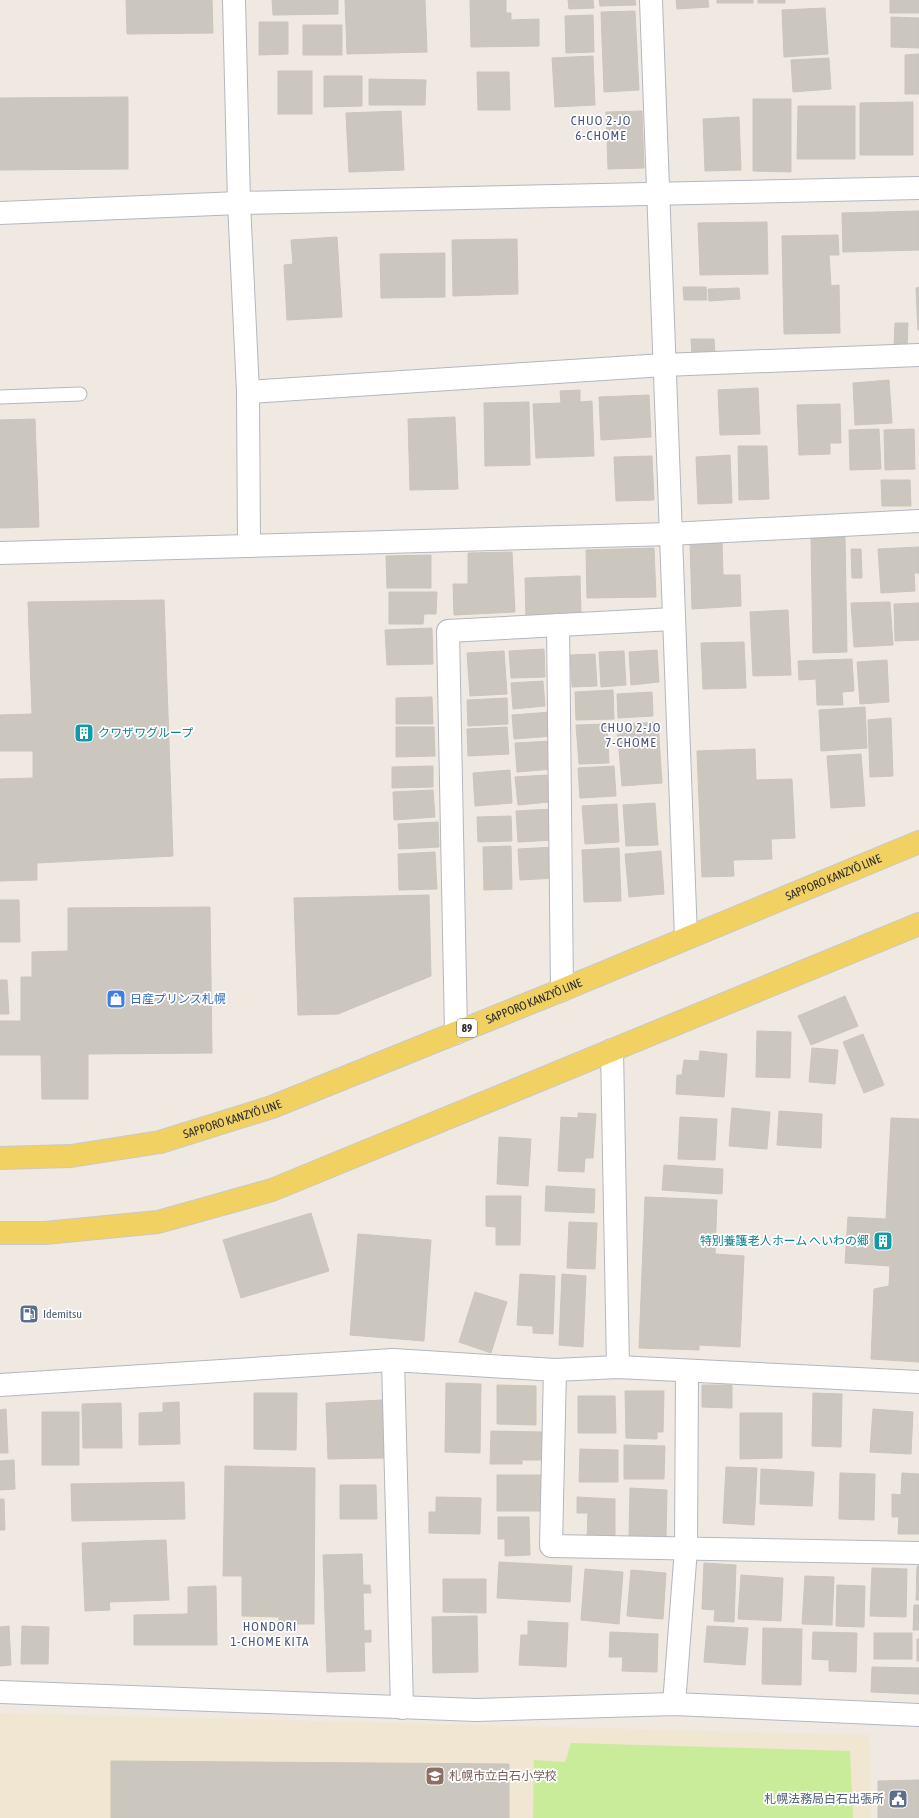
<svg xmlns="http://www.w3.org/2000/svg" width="919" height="1818" font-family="'Asap Condensed','Noto Sans JP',sans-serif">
  <rect width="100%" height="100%" fill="#efe9e1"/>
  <path fill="#f0e6d1" d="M0,1713L870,1735L871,1818H0Z"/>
  <path fill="#c9ec9a" d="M571,1743L850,1751L853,1818H533L534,1760L565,1762Z"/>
  <g fill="#cbc7bf" stroke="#cbc5ba">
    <path d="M126,0H212L213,33L127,34Z"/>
    <path d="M272,0H338V14L273,15Z"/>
    <path d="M345,0H425L427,52L347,54Z"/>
    <path d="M470,0H506V13H511V20L539,19V46L471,47Z"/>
    <path d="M568,0H593L594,8L569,9Z"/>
    <path d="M599,0H635L636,5L600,6Z"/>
    <path d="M676,0H708L709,7L677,9Z"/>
    <rect x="717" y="0" width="36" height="3"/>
    <rect x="758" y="0" width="27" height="3"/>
    <rect x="890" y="0" width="29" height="13"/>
    <path d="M825,8L828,54L784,57L782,10Z"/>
    <path d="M635,11L639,90L604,92L601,12Z"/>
    <path d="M593,15L594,52L566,53L565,16Z"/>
    <path d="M891,17L919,18V48L891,47Z"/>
    <path d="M259,22H288V54L259,55Z"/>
    <rect x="303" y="25" width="39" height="30"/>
    <path d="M919,54V94H905V55Z"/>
    <path d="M593,56L595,105L555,107L552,58Z"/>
    <path d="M829,58L831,89L793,92L791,60Z"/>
    <rect x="278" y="71" width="34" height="43"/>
    <path d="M477,72H509L510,110H478Z"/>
    <path d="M324,76H362V106L324,107Z"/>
    <path d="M369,79L426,80L425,105H369Z"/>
    <path d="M128,97V169L0,170V98Z"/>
    <path d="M753,99H791V172L753,171Z"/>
    <path d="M913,102V155H860V103Z"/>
    <path d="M798,106H855V159H797Z"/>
    <path d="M401,111L404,170L349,172L346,113Z"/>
    <path d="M642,111L644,168L608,169L606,112Z"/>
    <path d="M739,117L741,170L705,171L703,119Z"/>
    <path d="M919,211V250L843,252L842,213Z"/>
    <path d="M767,222L768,274L700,275L698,223Z"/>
    <path d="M838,235L839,255H829L831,286L839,285L840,333L784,334L782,236Z"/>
    <path d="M337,237L342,317L287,320L284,265L293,264L291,240Z"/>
    <path d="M517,239L518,294L453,296L452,240Z"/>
    <path d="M445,253V297L381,298L380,254Z"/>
    <path d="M683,287H706L707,300H684Z"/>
    <path d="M919,287V330H918L916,288Z"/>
    <path d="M739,288L740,299L709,301L708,289Z"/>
    <path d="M895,323H908L907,347H894Z"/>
    <path d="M691,339H714L715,354L692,355Z"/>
    <path d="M889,380L892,423L855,425L853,383Z"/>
    <path d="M758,388L760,434L720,435L718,390Z"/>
    <path d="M580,390V402L592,401L594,456L536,458L533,404L561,403L560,391Z"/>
    <path d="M649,395L651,437L601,440L599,397Z"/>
    <path d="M529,402L530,465L485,466L484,403Z"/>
    <path d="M840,404L841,443H830V454L799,455L797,405Z"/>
    <path d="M455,417L458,489L410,490L408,419Z"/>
    <path d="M35,419L39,527L0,528V420Z"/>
    <path d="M879,429L881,469L850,470L849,430Z"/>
    <path d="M914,429L915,469L885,470L884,430Z"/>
    <path d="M738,446H767L769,499L739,500Z"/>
    <path d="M730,455L732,503L698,504L696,457Z"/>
    <path d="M652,456L654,500L616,501L614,457Z"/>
    <path d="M881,480H910L911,506H882Z"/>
    <path d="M845,537L847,652L813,653L811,538Z"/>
    <path d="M722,541L723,575H740L741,606L692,609L690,542Z"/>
    <path d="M919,547V573H914L915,591L881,593L878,549Z"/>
    <path d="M654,548L656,597L587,598L586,550Z"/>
    <path d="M851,549H861L862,578H852Z"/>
    <path d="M512,552L515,612L454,615L453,584H468V553Z"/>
    <path d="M431,555V588H387L386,556Z"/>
    <path d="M580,576L581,616L526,618L525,578Z"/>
    <path d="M389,592H437L436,614H424L423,624H389Z"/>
    <path d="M164,600L173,856L37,863V880L0,881V779L33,778V751H0V715L32,714L28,602Z"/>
    <path d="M890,602L893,645L854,647L851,603Z"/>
    <path d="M919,603V640L895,641L894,604Z"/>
    <path d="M788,610L791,675L753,676L750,612Z"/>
    <path d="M432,628L433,664L387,665L385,630Z"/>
    <path d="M744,642L746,688L703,689L701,643Z"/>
    <path d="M544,649L545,677L511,678L509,651Z"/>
    <path d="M657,650L659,682L631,685L629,652Z"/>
    <path d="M504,651L507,694L470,696L467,653Z"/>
    <path d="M624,651L626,685L601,687L599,652Z"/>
    <path d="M595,654L597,686L572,687L570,655Z"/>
    <path d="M852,659L854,691L842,692L843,705H817L816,679L799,680L798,661Z"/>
    <path d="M887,660L889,702L860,704L857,662Z"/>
    <path d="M543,681L545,706L513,709L511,683Z"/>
    <path d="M613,690L614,719L576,720L575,692Z"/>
    <path d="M652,692L653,716L618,718L617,694Z"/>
    <path d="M432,697L433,724H396V698Z"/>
    <path d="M507,698L508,724L468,726L467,700Z"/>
    <path d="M865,707L867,748L821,751L819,710Z"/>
    <path d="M551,712L553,736L514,739L512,715Z"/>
    <path d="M891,718L893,776L870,777L868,720Z"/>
    <path d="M658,722L662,783L622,786L617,725Z"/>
    <path d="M607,724L609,763L579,764L576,725Z"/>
    <path d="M396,727H434L435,756L396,757Z"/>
    <path d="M507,727L509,754L468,756L467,729Z"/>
    <path d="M551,741L553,769L517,772L515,743Z"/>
    <path d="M755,749L756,780L792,779L795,838L771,839L772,859L733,860L734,876L702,877L697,751Z"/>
    <path d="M861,754L865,806L831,808L827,756Z"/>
    <path d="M433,766V787L392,788V767Z"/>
    <path d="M614,766L616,796L580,798L578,768Z"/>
    <path d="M510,770L512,803L475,806L473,773Z"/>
    <path d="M547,775L549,802L518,805L515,777Z"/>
    <path d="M433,790L435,817L394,820L393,792Z"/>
    <path d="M655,803L658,845L626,846L623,805Z"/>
    <path d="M617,804L619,842L585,844L582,806Z"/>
    <path d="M553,809L555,840L518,842L516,811Z"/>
    <path d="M511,816L512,841L478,842L477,817Z"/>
    <path d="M438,822L439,847L399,849L398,824Z"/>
    <path d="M511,846L512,889L484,890L483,847Z"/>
    <path d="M555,847L556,878L520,880L518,849Z"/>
    <path d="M619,848L621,901L584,902L582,850Z"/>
    <path d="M661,851L664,894L629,897L625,854Z"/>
    <path d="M435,852L437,889L399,890L398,854Z"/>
    <path d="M429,895L431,976L338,1014L298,1015L294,898Z"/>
    <path d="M0,900H19L20,942H0Z"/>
    <path d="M210,907L212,1053L88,1054V1099H42L41,1055H0V1021H21V977H32V952L68,951V908Z"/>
    <path d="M0,980H7L9,1014H0Z"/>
    <path d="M845,996L858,1026L811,1045L798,1016Z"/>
    <path d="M757,1031L791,1032L790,1078L756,1077Z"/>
    <path d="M863,1034L884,1085L864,1093L843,1042Z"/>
    <path d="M812,1048L838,1050L835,1084L809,1082Z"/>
    <path d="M700,1051L727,1054L724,1097L676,1094L677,1075H682L684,1060L699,1061Z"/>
    <path d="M732,1108L770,1112L767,1149L729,1146Z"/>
    <path d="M779,1111L822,1114L821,1148L777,1145Z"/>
    <path d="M578,1113L596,1114L593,1158H585L584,1172L558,1171L561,1117L578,1118Z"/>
    <path d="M680,1117L717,1119L715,1160L678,1159Z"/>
    <path d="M891,1118L919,1119V1362L871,1359L874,1289L889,1286L890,1266L845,1263L848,1217L886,1219Z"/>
    <path d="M499,1137L531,1139L528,1186L497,1184Z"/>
    <path d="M664,1165L723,1169L722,1194L662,1190Z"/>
    <path d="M546,1186L595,1189L594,1213L545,1211Z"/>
    <path d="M486,1196H521L520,1245H496V1227L486,1226Z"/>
    <path d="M645,1197L717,1200L715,1254L744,1256L740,1347L699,1345V1350L639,1348Z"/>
    <path d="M311,1213L329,1271L241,1298L223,1240Z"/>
    <path d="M569,1222L597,1223L595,1269L567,1268Z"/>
    <path d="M358,1234L431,1240L424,1341L350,1335Z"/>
    <path d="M520,1274L555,1276L553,1334L533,1333V1326L517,1325Z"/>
    <path d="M562,1274L586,1276L583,1347L559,1345Z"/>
    <path d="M475,1292L507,1302L491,1353L459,1342Z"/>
    <path d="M446,1383L481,1384L480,1453L445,1452Z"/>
    <path d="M497,1385L536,1386V1425L497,1424Z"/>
    <path d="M702,1385H732V1408L702,1407Z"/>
    <path d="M625,1391H664L663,1432H657V1439L626,1438Z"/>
    <path d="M254,1393H297L296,1450L254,1449Z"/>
    <path d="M813,1393L842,1394L841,1447L812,1446Z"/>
    <path d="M578,1396H615L616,1433H578Z"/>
    <path d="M382,1400L384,1458L328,1459L326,1403Z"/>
    <path d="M179,1402L180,1444L139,1445V1413L163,1412V1403Z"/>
    <path d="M121,1403L122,1448H83L82,1404Z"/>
    <path d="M6,1409L8,1453H0V1410Z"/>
    <path d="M873,1409L913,1412L911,1454L870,1452Z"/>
    <rect x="42" y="1412" width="37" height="53"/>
    <path d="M740,1413H782V1458L740,1459Z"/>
    <path d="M491,1431L543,1432L542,1460H522V1464H490Z"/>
    <path d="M624,1445L665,1446L664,1479H624Z"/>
    <path d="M580,1449L618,1450V1482H579Z"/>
    <path d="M14,1460L15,1489L0,1490V1461Z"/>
    <path d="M225,1466L315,1468L314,1624H279V1617L242,1616V1576H223Z"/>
    <path d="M726,1467L757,1468L754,1525L723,1523Z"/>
    <path d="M761,1469L814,1472L812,1506L760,1504Z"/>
    <path d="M840,1473L875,1474L874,1520L839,1519Z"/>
    <path d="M902,1473L919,1474V1534H898L899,1517H892V1494L901,1495Z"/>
    <rect x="497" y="1475" width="44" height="36"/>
    <path d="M184,1482L185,1519L72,1521L71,1484Z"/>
    <path d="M340,1485H376L377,1519H340Z"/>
    <path d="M630,1488L667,1490L666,1539L629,1537Z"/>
    <path d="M436,1497L481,1498L480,1534L429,1533V1512H436Z"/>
    <path d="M577,1497L615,1499V1538H587L588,1513H577Z"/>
    <path d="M0,1499H4L5,1530H0Z"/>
    <path d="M498,1517H529L530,1555L505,1556V1539H498Z"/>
    <path d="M166,1540L169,1600L109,1602L110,1610L85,1611L82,1543Z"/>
    <path d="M362,1554L363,1585H370L371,1593H363L364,1631L371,1630V1642H364L365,1671L327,1672L323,1555Z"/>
    <path d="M499,1562L572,1566L570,1602L497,1598Z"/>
    <path d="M704,1563L736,1565L734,1622L714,1621L715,1610L702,1609Z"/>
    <path d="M917,1566H919V1600H916Z"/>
    <path d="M872,1568L907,1569L906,1617L870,1616Z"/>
    <path d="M585,1569L623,1572L619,1624L581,1620Z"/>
    <path d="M631,1570L666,1573L663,1619L627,1616Z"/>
    <path d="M741,1575L783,1578L781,1621L738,1619Z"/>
    <path d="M805,1576L834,1577L832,1625L802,1624Z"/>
    <path d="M443,1579H486V1613L443,1612Z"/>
    <path d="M837,1585L865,1586L864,1627L836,1626Z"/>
    <path d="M216,1586L217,1645H134V1615L188,1614V1587Z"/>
    <path d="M914,1605H919V1630H913Z"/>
    <path d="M477,1616L478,1672L433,1673L432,1617Z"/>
    <path d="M528,1621L568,1623L566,1667L519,1665L521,1635H528Z"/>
    <path d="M9,1626L11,1665L0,1666V1627Z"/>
    <path d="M22,1626L49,1627L48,1664H21Z"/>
    <path d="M707,1626L748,1628L745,1665L704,1662Z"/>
    <path d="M763,1628L802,1629L801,1685L762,1684Z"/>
    <path d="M610,1632L658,1634L657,1672L622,1671L623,1657H609Z"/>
    <path d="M813,1632L857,1633L856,1672L829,1671V1660L812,1659Z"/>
    <rect x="874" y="1633" width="38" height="26"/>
    <rect x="917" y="1639" width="2" height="22"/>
    <path d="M872,1667L919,1668V1694L871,1692Z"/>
    <path d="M111,1761L509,1764V1818H111Z"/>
    <path d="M919,1780V1818H878V1781Z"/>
  </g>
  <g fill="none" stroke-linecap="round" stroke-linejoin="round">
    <g stroke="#b4b7c1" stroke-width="15">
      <path id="service" d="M0,397L80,394"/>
    </g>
    <g stroke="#b4b7c1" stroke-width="24">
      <g id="minor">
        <path d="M234,0L239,203L248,392L249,546"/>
        <path d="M651,0L686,938"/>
        <path d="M0,213L239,203L919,188"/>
        <path d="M248,392L664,365L919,355"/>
        <path d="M0,553L670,534L919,521"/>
        <path d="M558,625L562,990"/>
        <path d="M456,1033L448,631L673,619"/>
        <path d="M612,1050L618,1367"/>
        <path d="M393,1360L402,1708"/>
        <path d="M555,1370L551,1546L919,1553"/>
        <path d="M0,1385L393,1360L555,1370L618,1367L919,1382"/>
        <path d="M0,1692L476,1710L674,1704L919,1715"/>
        <path d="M674,1704L686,1549L687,1371"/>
      </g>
    </g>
    <g stroke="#c9c9c9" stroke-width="24">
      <g id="primary">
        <path id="s1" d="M0,1158L71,1156L160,1142L272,1107L562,990L919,842"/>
        <path d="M0,1233H45L158,1222L272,1190L919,924"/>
      </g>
    </g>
    <use href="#service" stroke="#fff" stroke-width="13"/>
    <use href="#minor" stroke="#fff" stroke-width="22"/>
    <use href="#primary" stroke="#f2d163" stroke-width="22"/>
  </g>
  <defs>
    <g id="building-square" transform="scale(1)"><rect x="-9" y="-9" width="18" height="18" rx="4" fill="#0f9aa8" stroke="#fff"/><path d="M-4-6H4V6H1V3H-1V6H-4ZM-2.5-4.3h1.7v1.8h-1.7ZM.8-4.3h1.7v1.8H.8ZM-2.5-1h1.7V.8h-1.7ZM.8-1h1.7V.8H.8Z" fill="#fff"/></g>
    <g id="shop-square" transform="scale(1)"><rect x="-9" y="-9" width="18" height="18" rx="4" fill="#3f7fe0" stroke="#fff"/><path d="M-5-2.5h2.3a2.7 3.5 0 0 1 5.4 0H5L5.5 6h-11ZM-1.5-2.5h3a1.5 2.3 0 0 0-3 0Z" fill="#fff"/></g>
    <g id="fuel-square" transform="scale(1)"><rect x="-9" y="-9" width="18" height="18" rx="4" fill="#5c6f8a" stroke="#fff"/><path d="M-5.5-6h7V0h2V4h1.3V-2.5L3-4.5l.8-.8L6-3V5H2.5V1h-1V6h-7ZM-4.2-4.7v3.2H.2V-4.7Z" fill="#fff"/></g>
    <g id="school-square" transform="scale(1)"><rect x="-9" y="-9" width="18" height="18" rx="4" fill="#8d6e63" stroke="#fff"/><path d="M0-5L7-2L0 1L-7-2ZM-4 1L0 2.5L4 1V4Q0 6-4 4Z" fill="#fff"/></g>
    <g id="civic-square" transform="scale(1)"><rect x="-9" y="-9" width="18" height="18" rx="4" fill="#5c6f8a" stroke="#fff"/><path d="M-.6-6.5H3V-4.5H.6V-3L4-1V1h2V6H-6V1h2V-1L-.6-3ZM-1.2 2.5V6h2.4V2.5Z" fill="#fff"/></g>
  </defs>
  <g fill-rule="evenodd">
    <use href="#building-square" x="84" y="733"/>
    <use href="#shop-square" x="116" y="999"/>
    <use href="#building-square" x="883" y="1241"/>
    <use href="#fuel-square" x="29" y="1314"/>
    <use href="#school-square" x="435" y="1776"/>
    <use href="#civic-square" x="898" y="1799"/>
  </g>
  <g text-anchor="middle" stroke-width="3.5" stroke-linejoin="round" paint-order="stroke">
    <rect fill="#fff" stroke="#6d6d6d" stroke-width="1" x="457" y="1019" width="20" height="18" rx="3"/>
    <g font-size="11" font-weight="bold" fill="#2e2e2e">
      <text x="467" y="1032">89</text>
    </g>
    <g font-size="12" fill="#0d838f" stroke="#fff" text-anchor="start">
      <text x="98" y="737">クワザワグループ</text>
      <text x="869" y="1245" text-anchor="end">特別養護老人ホーム へいわの郷</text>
    </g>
    <g font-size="12" fill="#2e2e2e" stroke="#fff">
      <text dy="4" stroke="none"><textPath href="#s1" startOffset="885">SAPPORO KANZYŌ LINE</textPath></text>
      <text dy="4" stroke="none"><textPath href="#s1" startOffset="561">SAPPORO KANZYŌ LINE</textPath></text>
      <text dy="4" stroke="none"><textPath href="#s1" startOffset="237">SAPPORO KANZYŌ LINE</textPath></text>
    </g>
    <g font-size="12" fill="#366cbe" stroke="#fff" text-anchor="start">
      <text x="130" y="1003">日産プリンス札幌</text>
    </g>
    <g font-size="12" fill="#4e5e75" stroke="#fff" text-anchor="start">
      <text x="43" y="1318">Idemitsu</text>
      <text x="884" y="1803" text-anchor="end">札幌法務局白石出張所</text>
    </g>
    <g font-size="12" fill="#785e54" stroke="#fff" text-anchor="start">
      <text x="449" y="1780">札幌市立白石小学校</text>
    </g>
    <g font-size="13" letter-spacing="1" fill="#4d5680" stroke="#fff">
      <text x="601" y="125">CHUO 2-JO<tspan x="601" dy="15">6-CHOME</tspan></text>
      <text x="631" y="732">CHUO 2-JO<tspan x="631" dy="15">7-CHOME</tspan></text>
      <text x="270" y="1631">HONDORI<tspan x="270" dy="15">1-CHOME KITA</tspan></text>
    </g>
  </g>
</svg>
